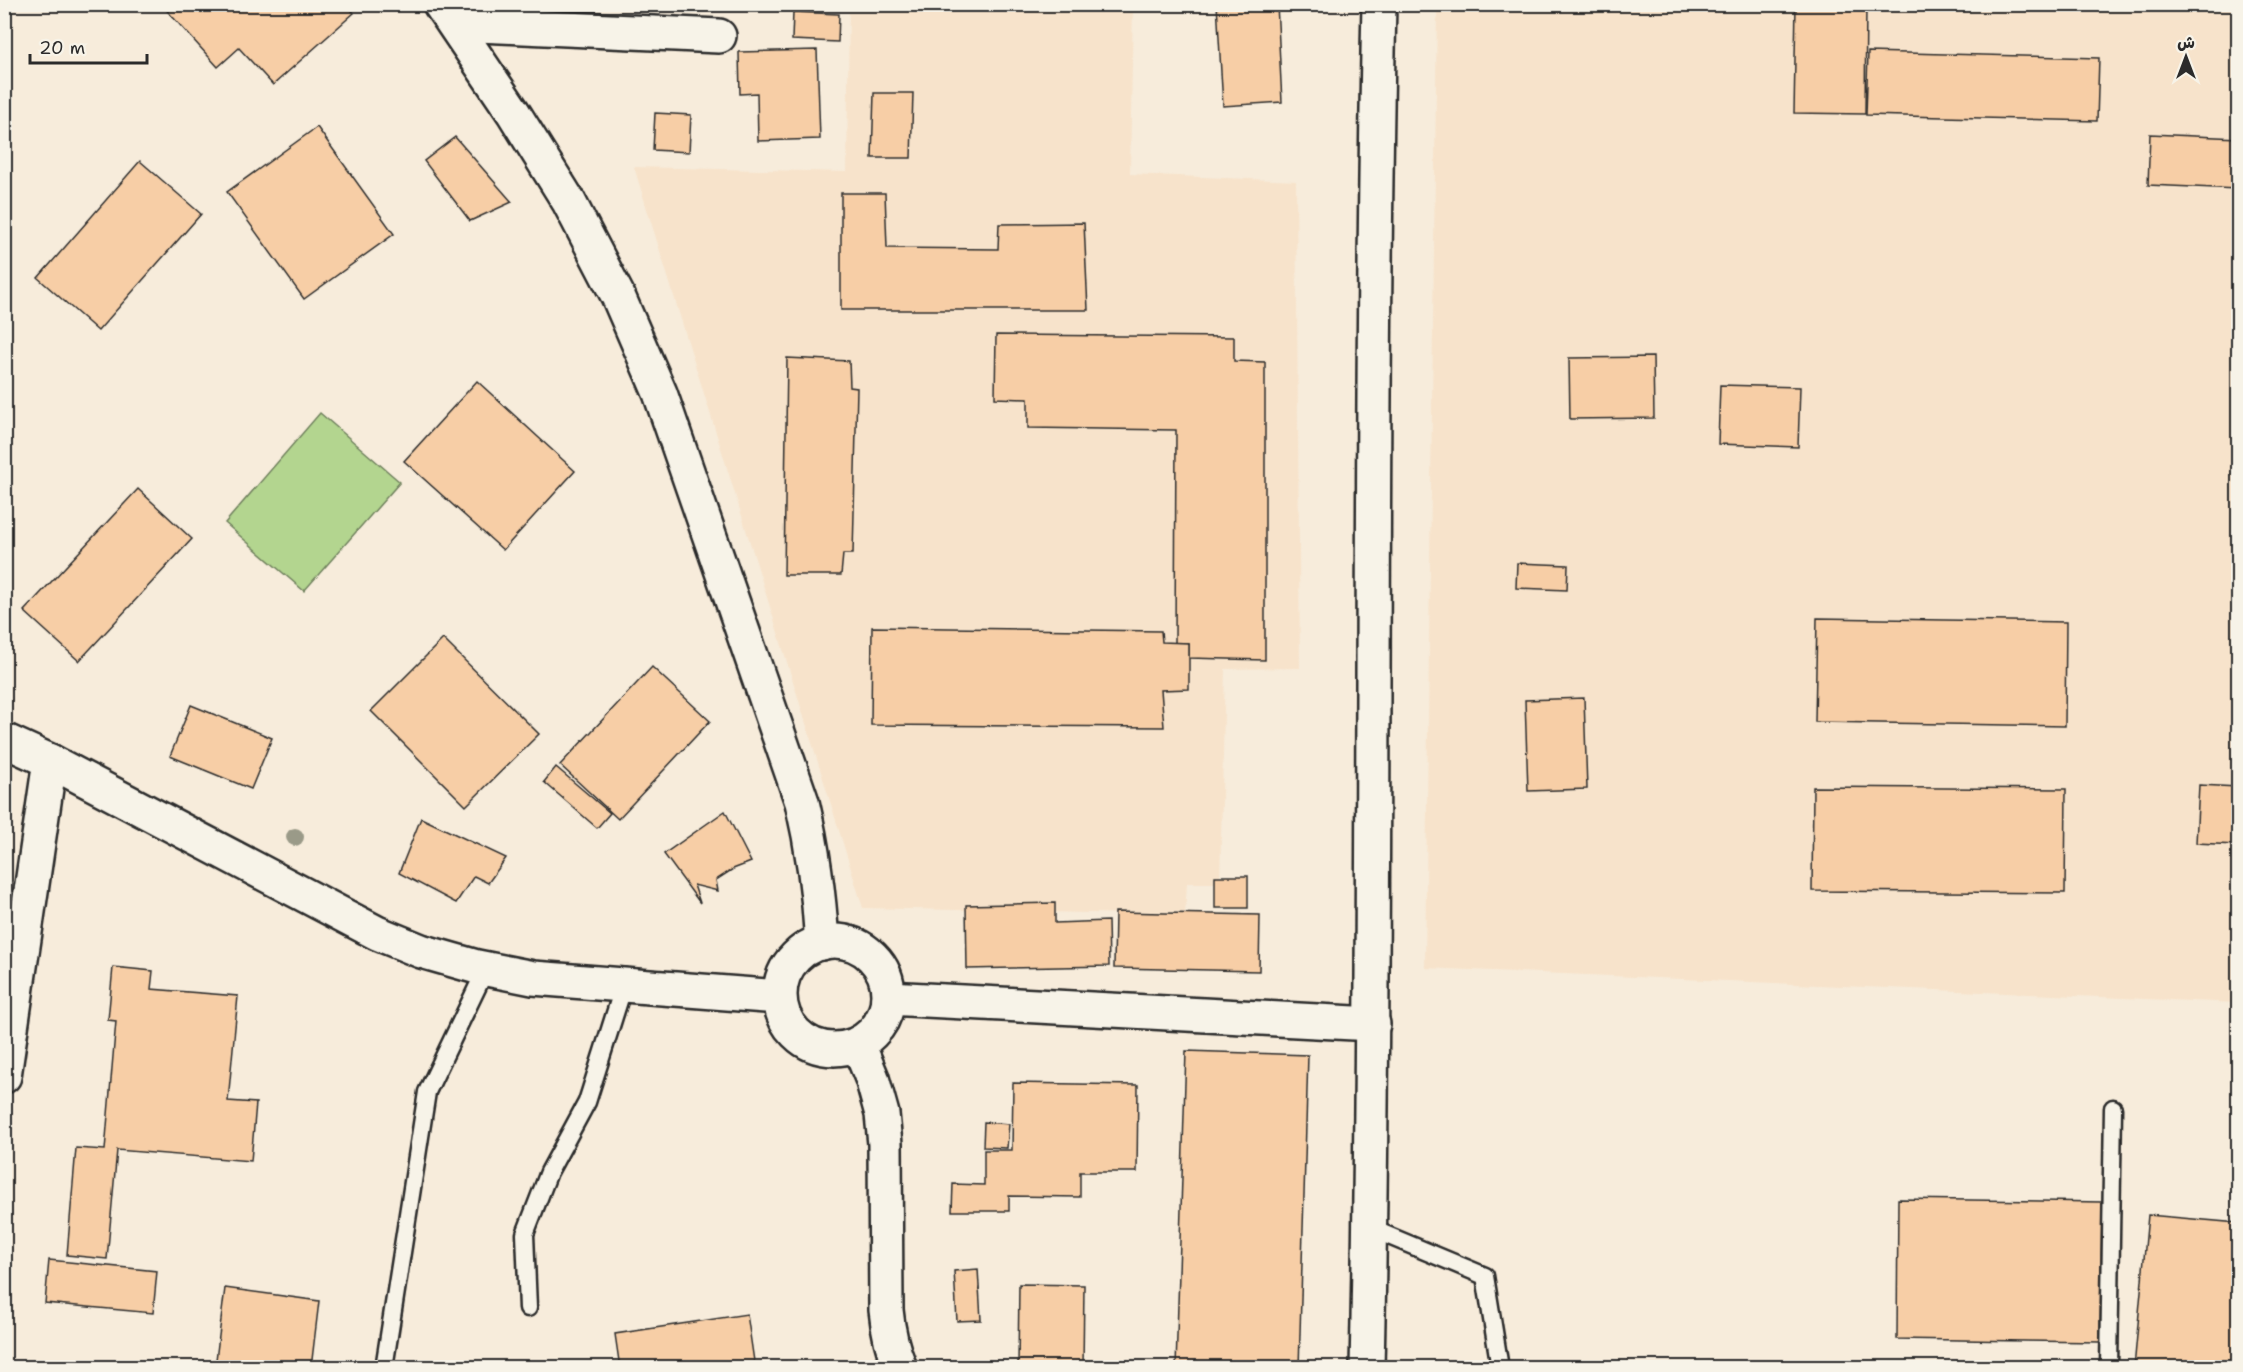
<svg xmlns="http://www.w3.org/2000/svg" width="2243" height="1372" font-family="'Shantell Sans','Playpen Sans Arabic',sans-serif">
  <rect width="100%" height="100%" fill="#f7ecdb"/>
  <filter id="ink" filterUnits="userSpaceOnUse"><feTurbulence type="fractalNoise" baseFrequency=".0167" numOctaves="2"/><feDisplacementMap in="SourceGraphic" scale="12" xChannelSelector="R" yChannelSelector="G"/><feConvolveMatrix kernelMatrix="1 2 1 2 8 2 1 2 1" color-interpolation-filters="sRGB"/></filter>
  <g filter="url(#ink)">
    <g fill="#f7e3cb">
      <path d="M1133,4L1130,174L1296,181L1300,668L1225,669L1220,883H1187L1185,915L863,908L634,167L847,172L849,5Z"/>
      <path d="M1437,5H2238V1003L1425,968Z"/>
    </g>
    <path fill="#b3d58f" stroke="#6f805d" stroke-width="1.5" d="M320,413L400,482L304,591L225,523Z"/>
    <g fill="#f7cea6" stroke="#2b2b2b" stroke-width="1.5">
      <path d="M161,4H346L354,13L273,85L239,48L218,67Z"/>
      <path d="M1217,4H1277L1282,102L1223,106Z"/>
      <path d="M1796,4H1866L1865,114L1794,113Z"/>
      <path d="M793,12L839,14L838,42L792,40Z"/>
      <path d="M817,50L820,139L758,141L757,93L740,94L739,52Z"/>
      <path d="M1868,52L2099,58L2097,121L1866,115Z"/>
      <path d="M874,93H913L911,158H872Z"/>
      <path d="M655,113L691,115L689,152L653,150Z"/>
      <path d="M317,127L394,234L304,299L227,192Z"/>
      <path d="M2150,134L2238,138V189L2148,185Z"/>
      <path d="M455,137L512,202L470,221L424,161Z"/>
      <path d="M140,161L201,214L98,331L38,278Z"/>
      <path d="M841,193H885L887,248L998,249L999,224L1084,223L1088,310H841Z"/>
      <path d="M996,335L1234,337V361L1265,362V660L1189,658V643H1175L1176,430L1028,428V399L995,398Z"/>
      <path d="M1653,357L1654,418L1570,419L1569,358Z"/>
      <path d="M787,358L849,361L850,387L857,388L853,554H843L841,575H784Z"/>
      <path d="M477,381L575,471L503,550L404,461Z"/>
      <path d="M1720,385L1800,387L1798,447L1718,444Z"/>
      <path d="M138,489L192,539L79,661L24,611Z"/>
      <path d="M1517,563L1568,565L1567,590L1516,588Z"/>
      <path d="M1817,618L2066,622L2065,726L1815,722Z"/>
      <path d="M872,627L1161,631L1162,642L1189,643V689L1161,690L1164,727L871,725Z"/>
      <path d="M443,639L539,734L466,806L371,711Z"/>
      <path d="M652,667L710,721L618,819L560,765Z"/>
      <path d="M1584,698L1587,789L1528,791L1525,700Z"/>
      <path d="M191,705L272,738L251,789L170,756Z"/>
      <path d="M556,767L610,813L597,828L544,782Z"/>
      <path d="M2199,785L2238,787V869H2234L2236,845L2196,843Z"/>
      <path d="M1813,787L2066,789L2065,893L1812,891Z"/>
      <path d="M725,811L751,862L733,869L716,880L718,891L694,885L700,903L664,854Z"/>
      <path d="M421,818L506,858L488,883L474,876L456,903L399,873Z"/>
      <rect x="1215" y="876" width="33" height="32"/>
      <path d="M1055,903V923L1108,921L1109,966L967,969L966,905Z"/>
      <path d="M1115,912L1260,915L1259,971L1114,968Z"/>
      <path d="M113,967L153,971L151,989L238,996L228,1101L256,1103L251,1161L117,1150L107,1259L67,1255L76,1148L105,1150L116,1021L108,1020Z"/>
      <path d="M1186,1051L1308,1055L1299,1368H1176Z"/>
      <path d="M1013,1083L1138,1085L1137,1172H1080V1197L1009,1196V1211H952L953,1184L984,1185V1150H1012Z"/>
      <path d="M984,1122L1009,1124L1007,1148L983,1147Z"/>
      <path d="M1898,1199L2102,1202L2100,1342L1897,1339Z"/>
      <path d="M2148,1215L2238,1223V1368H2134Z"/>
      <path d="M49,1260L157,1271L153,1313L45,1303Z"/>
      <path d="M978,1269L981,1320L957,1321L954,1271Z"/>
      <path d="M1019,1284L1084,1285L1083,1368H1018Z"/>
      <path d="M225,1288L319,1301L311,1368H215Z"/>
      <path d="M747,1314L755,1368H620L615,1334Z"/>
    </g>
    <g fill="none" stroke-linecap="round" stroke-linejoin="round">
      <g stroke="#2b2b2b" stroke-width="21">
        <g id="service">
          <path d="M1370,1228L1485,1276L1500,1368"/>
          <path d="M528,1308L525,1234L549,1172L587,1102L624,985"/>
          <path d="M384,1368L427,1092L486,969"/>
          <path d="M2109,1368L2113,1108"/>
        </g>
      </g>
      <g stroke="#2b2b2b" stroke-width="38">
        <g id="minor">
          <path d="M456,4L455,24L719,36"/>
          <path d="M4,1076L50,761"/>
        </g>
      </g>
      <g stroke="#2b2b2b" stroke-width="38">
        <g id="tertiary">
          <path d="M440,4L513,112L569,202L618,296L660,393L802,802C813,849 819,894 822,943"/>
          <path d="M4,740L50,761L377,933L421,951L477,967L533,978L779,997"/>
          <circle cx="834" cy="995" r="54"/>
          <path d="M888,998L1373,1024"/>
          <path d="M858,1044L872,1078L882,1114L885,1144L886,1310C888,1331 892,1349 900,1368"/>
        </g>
      </g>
      <g stroke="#2b2b2b" stroke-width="38">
        <path id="primary" d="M1367,1368C1377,913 1369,459 1379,4"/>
      </g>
      <use href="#service" stroke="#f7f3e8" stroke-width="16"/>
      <use href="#minor" stroke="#f7f3e8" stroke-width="33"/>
      <use href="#tertiary" stroke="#f7f3e8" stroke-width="33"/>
      <use href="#primary" stroke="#f7f3e8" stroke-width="33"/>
    </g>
    <circle fill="#9a9a88" cx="295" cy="837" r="9"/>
  </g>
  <rect width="2243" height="1372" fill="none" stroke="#f7f3e8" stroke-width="24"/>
  <rect x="12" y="12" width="2219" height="1348" fill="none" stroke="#2b2b2b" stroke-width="2" filter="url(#ink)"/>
  <g transform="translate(2186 57)" stroke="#f7f3e8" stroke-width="4.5" paint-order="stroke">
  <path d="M0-4.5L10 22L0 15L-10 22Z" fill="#2b2b2b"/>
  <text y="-9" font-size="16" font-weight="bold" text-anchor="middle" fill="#2b2b2b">ش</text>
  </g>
  <path d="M30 54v9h117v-9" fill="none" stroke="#2b2b2b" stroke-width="3"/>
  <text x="39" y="54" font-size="18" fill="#2b2b2b" stroke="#f7f3e8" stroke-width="4.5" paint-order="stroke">20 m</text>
</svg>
